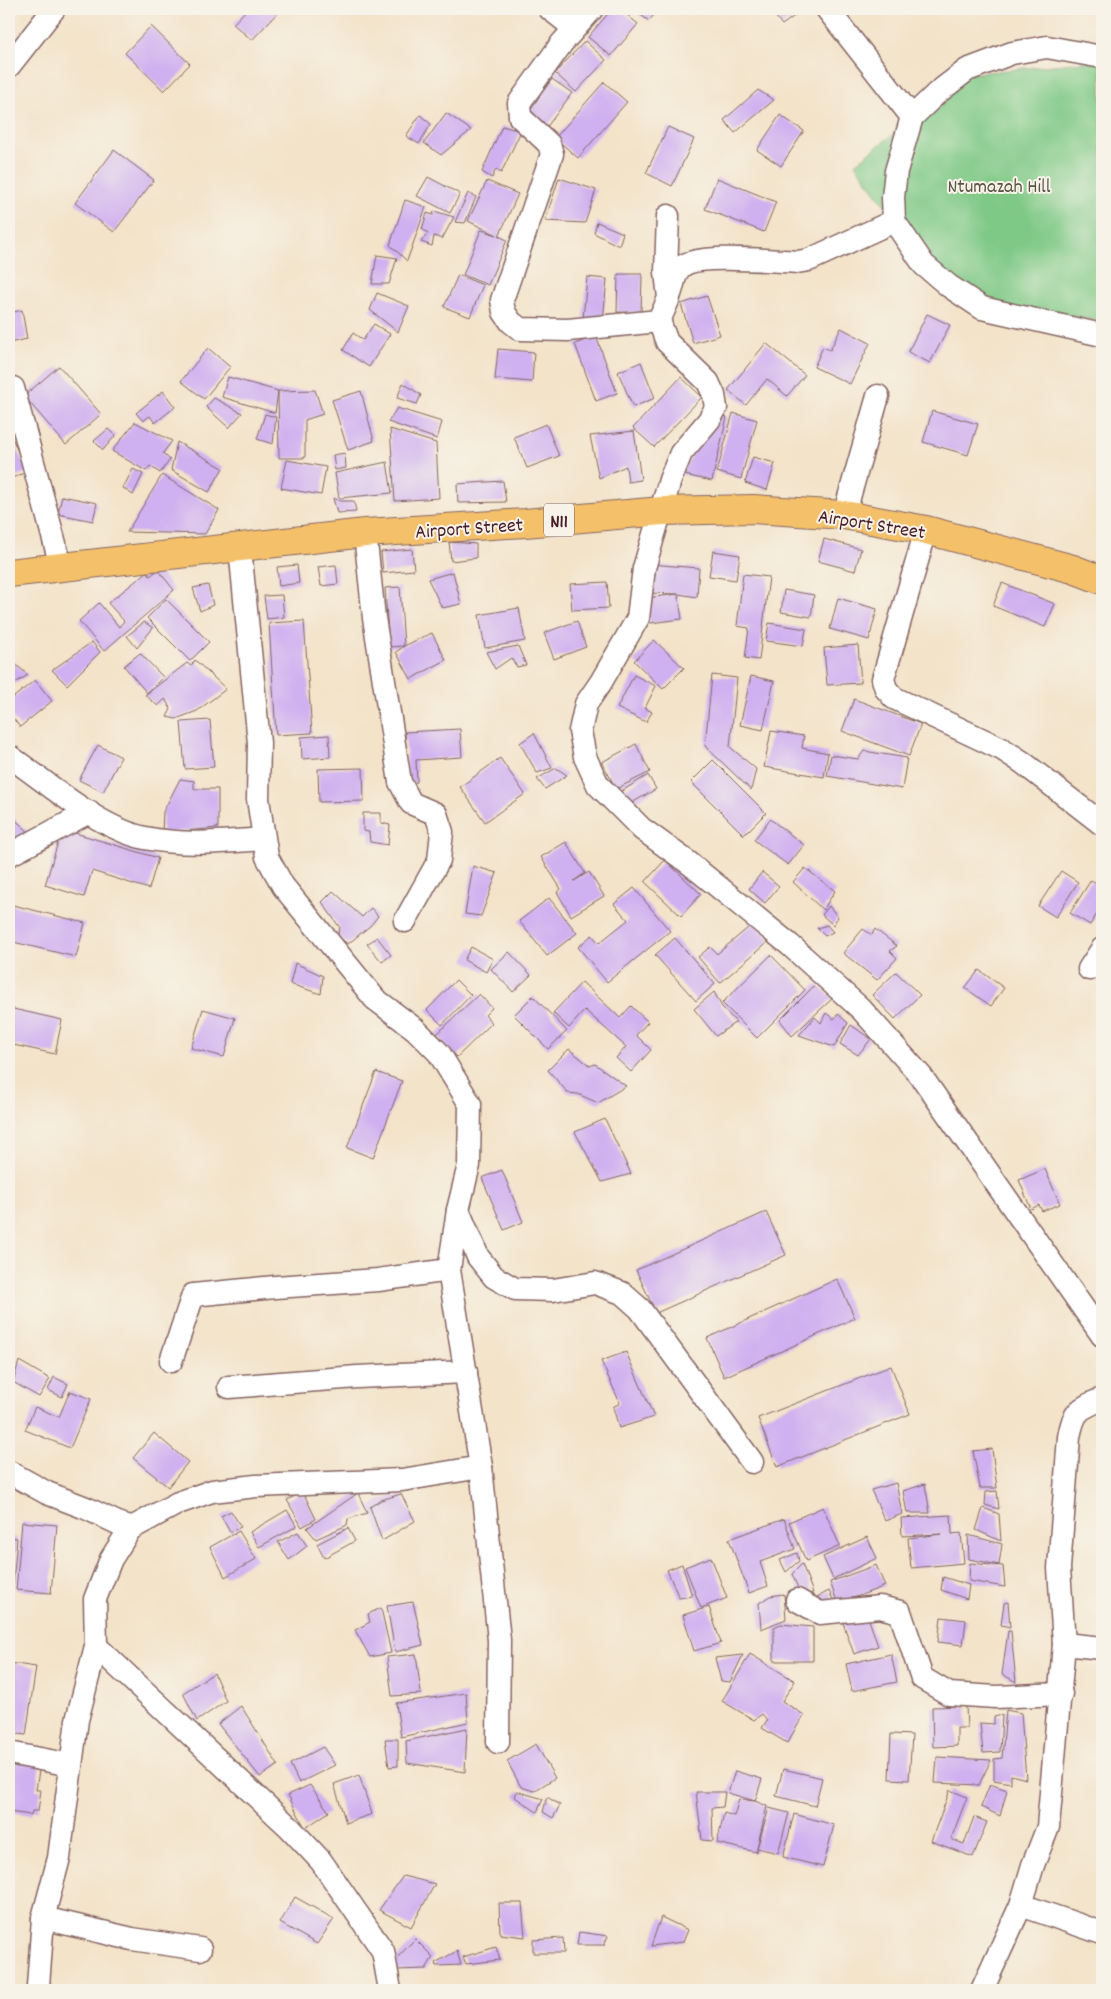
<svg xmlns="http://www.w3.org/2000/svg" width="1111" height="1999" font-family="Dekko,sans-serif">
  <rect width="100%" height="100%" fill="#f7f3e8"/>
  <filter id="ink" filterUnits="userSpaceOnUse"><feTurbulence type="fractalNoise" baseFrequency=".02" numOctaves="2"/><feDisplacementMap in="SourceGraphic" scale="10" xChannelSelector="R" yChannelSelector="G"/><feConvolveMatrix kernelMatrix="1 2 1 2 8 2 1 2 1" color-interpolation-filters="sRGB"/></filter>
  <filter id="wash" filterUnits="userSpaceOnUse"><feTurbulence type="fractalNoise" baseFrequency=".0096" numOctaves="4" result="noise"/><feDisplacementMap in="SourceGraphic" scale="20" xChannelSelector="R" yChannelSelector="G"/><feGaussianBlur stdDeviation="1.12" result="paint"/><feColorMatrix in="noise" values="0 0 0 0 0 0 0 0 0 0 0 0 0 0 0 0 0 1.4 0 .05"/><feComposite in="paint" operator="in"/></filter>
  <g filter="url(#wash)">
    <rect width="100%" height="100%" fill="#f3e3c9"/>
    <path fill="#7fc986" stroke="#647458" d="M1101,60L1102,321L980,303L926,262L855,164L970,74Z"/>
    <g id="blocks">
      <g fill="#cfb0f0">
        <path d="M247,9H281L252,40L233,24Z"/>
        <path d="M612,9H620L638,24L611,56L588,37Z"/>
        <path d="M632,9H658L649,21Z"/>
        <path d="M770,9H804L782,25Z"/>
        <path d="M151,26L190,64L164,91L125,53Z"/>
        <path d="M585,41L606,60L576,92L555,73Z"/>
        <path d="M552,79L572,93L546,128L527,114Z"/>
        <path d="M604,82L627,102L578,158L555,138Z"/>
        <path d="M758,90L774,100L735,133L724,120Z"/>
        <path d="M446,113L471,130L441,155L424,143Z"/>
        <path d="M420,115L431,124L419,144L406,136Z"/>
        <path d="M780,115L804,131L781,166L757,150Z"/>
        <path d="M502,126L521,131L501,173L496,169L492,178L482,172Z"/>
        <path d="M668,127L694,139L672,186L646,173Z"/>
        <path d="M114,150L154,180L114,232L75,203Z"/>
        <path d="M428,177L460,194L450,213L417,196Z"/>
        <path d="M559,178L596,190L585,223L545,221Z"/>
        <path d="M717,178L776,202L764,232L705,209Z"/>
        <path d="M487,181L518,194L499,236L507,240L488,285L463,275L481,230L497,235L468,221Z"/>
        <path d="M468,193L476,197L465,223L455,222Z"/>
        <path d="M405,200L426,207L407,261L390,245Z"/>
        <path d="M434,211L454,217L442,239L434,236L432,246L421,242L428,233L422,229L427,213L433,215Z"/>
        <path d="M597,222L623,233L619,246L594,233Z"/>
        <path d="M377,255L397,258L389,284H372Z"/>
        <path d="M618,274H642L641,313L617,312Z"/>
        <path d="M458,275L483,285L470,317L444,307Z"/>
        <path d="M587,277L607,279L603,321L583,319Z"/>
        <path d="M377,293L409,306L398,332L370,310Z"/>
        <path d="M707,296L720,335L693,343L681,304Z"/>
        <path d="M22,310L27,339L9,343V313Z"/>
        <path d="M927,314L950,325L930,363L908,352Z"/>
        <path d="M374,324L390,334L369,367L343,350L353,333L363,340Z"/>
        <path d="M841,328L870,343L850,384L814,367L823,347L830,350Z"/>
        <path d="M596,336L617,393L596,401L575,344Z"/>
        <path d="M766,343L805,375L787,396L767,379L746,405L728,390Z"/>
        <path d="M208,348L230,367L204,399L181,381Z"/>
        <path d="M498,349L534,352L532,382L495,379Z"/>
        <path d="M641,362L655,398L633,407L618,372Z"/>
        <path d="M59,366L101,414L66,445L24,396Z"/>
        <path d="M228,377L278,391L315,390L323,414L305,420V458H279L278,391L275,413L222,397Z"/>
        <path d="M681,377L702,397L654,447L633,428Z"/>
        <path d="M403,383L421,395L417,404L397,398Z"/>
        <path d="M163,391L175,407L155,423L150,416L143,421L136,413Z"/>
        <path d="M361,391L374,441L348,450L332,400Z"/>
        <path d="M214,398L242,413L229,428L206,407Z"/>
        <path d="M397,408L442,422L437,439L388,422Z"/>
        <path d="M932,411L978,424L968,455L923,442Z"/>
        <path d="M733,413L757,420L741,479L717,472Z"/>
        <path d="M265,414L276,417L273,444L257,439Z"/>
        <path d="M718,415L727,417L712,481L680,474Z"/>
        <path d="M135,422L172,441L163,453L170,460L160,473L150,466L146,471L112,451Z"/>
        <path d="M546,424L559,456L527,468L514,437Z"/>
        <path d="M108,429L116,435L103,450L94,441Z"/>
        <path d="M390,429L436,443L439,498L395,501Z"/>
        <path d="M9,431L27,472L9,479Z"/>
        <path d="M634,431L641,480L628,482L626,466L599,478L590,436Z"/>
        <path d="M177,442L223,468L209,492L171,470Z"/>
        <path d="M345,453L346,468L335,470L333,455Z"/>
        <path d="M753,457L775,463L767,490L745,483Z"/>
        <path d="M287,460L326,467L321,495L281,488Z"/>
        <path d="M387,462L392,493L339,498L335,473Z"/>
        <path d="M133,469L143,474L133,495L123,488Z"/>
        <path d="M162,475L219,510L205,534L127,532Z"/>
        <path d="M503,481L506,502L458,503L457,484Z"/>
        <path d="M62,496L97,503L93,521L58,514Z"/>
        <path d="M333,498L340,501H354L356,512L337,513Z"/>
        <path d="M824,539L861,549L855,571L818,561Z"/>
        <path d="M449,542L476,544V558L451,561Z"/>
        <path d="M412,549L414,570L383,573L381,552Z"/>
        <path d="M713,551L740,555L736,580L709,576Z"/>
        <path d="M650,564L699,568L697,597L678,594L648,593Z"/>
        <path d="M297,565L299,583L279,586L277,567Z"/>
        <path d="M336,565L338,584L321,586L318,567Z"/>
        <path d="M158,570L174,590L104,651L79,621L99,603L119,627L124,621L108,603L147,572L150,576Z"/>
        <path d="M453,572L461,604L442,608L428,579Z"/>
        <path d="M743,574L769,577L759,660L745,658L749,628L737,626Z"/>
        <path d="M607,582L609,608L572,610L570,584Z"/>
        <path d="M1002,583L1055,604L1045,627L993,606Z"/>
        <path d="M208,585L213,605L200,611L193,588Z"/>
        <path d="M400,587L404,646L389,647L385,588Z"/>
        <path d="M784,590L814,595L811,617L781,612Z"/>
        <path d="M678,594L682,619L650,623L646,598Z"/>
        <path d="M282,595L284,617L267,619L264,596Z"/>
        <path d="M838,598L877,609L869,640L830,629Z"/>
        <path d="M166,599L209,642L190,661L147,618Z"/>
        <path d="M519,608L525,641L485,648L479,615Z"/>
        <path d="M304,621L312,733L276,735L269,623Z"/>
        <path d="M577,621L586,647L554,659L544,633Z"/>
        <path d="M144,622L153,628L137,648L127,636Z"/>
        <path d="M769,623L806,629L803,646L766,641Z"/>
        <path d="M432,633L446,660L411,679L396,652L404,646Z"/>
        <path d="M654,640L684,668L663,689L634,661Z"/>
        <path d="M92,642L100,652L67,685L52,670Z"/>
        <path d="M858,645L861,683L827,685L824,648Z"/>
        <path d="M518,646L526,665L517,667L511,658L495,669L486,652Z"/>
        <path d="M140,653L163,677L147,693L124,666Z"/>
        <path d="M195,660L226,689L197,711L176,719L167,717L171,709L165,699L158,706L145,695L187,663L191,666Z"/>
        <path d="M14,663L28,675L9,687V666Z"/>
        <path d="M634,675L656,686L645,708L652,712L646,722L617,708Z"/>
        <path d="M712,675L737,678L730,747L756,769L751,790L705,746Z"/>
        <path d="M751,676L774,681L763,730L740,725Z"/>
        <path d="M35,680L52,701L20,727L9,713V701Z"/>
        <path d="M854,699L921,724L909,756L842,731Z"/>
        <path d="M210,720L214,767L185,769L181,722Z"/>
        <path d="M460,729L462,757L416,760L417,782L408,783L405,732Z"/>
        <path d="M771,731L804,736L802,748L828,753L824,777L764,767Z"/>
        <path d="M534,733L552,768L537,773L520,743Z"/>
        <path d="M329,735L330,757L302,759L301,737Z"/>
        <path d="M636,744L650,772L616,789L602,762Z"/>
        <path d="M98,745L121,757L103,792L79,780Z"/>
        <path d="M864,751L907,758L902,789L827,776L831,755L858,759Z"/>
        <path d="M500,758L525,794L485,822L460,787Z"/>
        <path d="M713,760L766,813L744,835L691,782Z"/>
        <path d="M363,768L364,801L319,802L318,769Z"/>
        <path d="M556,768L567,775L545,789L537,779Z"/>
        <path d="M648,775L656,789L628,805L620,792Z"/>
        <path d="M180,779L194,781V789H218V828L162,833L163,812Z"/>
        <path d="M363,813H381V823L390,825L388,845L370,842L369,832L363,831Z"/>
        <path d="M9,814L33,836L9,850Z"/>
        <path d="M770,819L804,845L788,865L754,840Z"/>
        <path d="M62,829L158,858L149,889L92,871L84,897L45,885Z"/>
        <path d="M566,842L585,873L574,881L589,872L604,896L571,916L557,892L561,889L541,857Z"/>
        <path d="M665,860L701,894L681,916L645,882Z"/>
        <path d="M473,866L497,873L481,916L465,914Z"/>
        <path d="M805,868L835,891L823,910L793,882Z"/>
        <path d="M1061,871L1078,882L1056,917L1038,906Z"/>
        <path d="M762,872L779,886L765,903L749,889Z"/>
        <path d="M1091,880L1102,887V906L1090,925L1070,913Z"/>
        <path d="M634,888L670,931L607,982L578,947L592,935L599,943L628,920L614,904Z"/>
        <path d="M333,891L362,917L371,908L378,916L371,925L348,944L337,936L340,928L322,902Z"/>
        <path d="M549,898L577,933L547,956L519,921Z"/>
        <path d="M9,904L85,923L76,957L9,941Z"/>
        <path d="M829,906L838,917L833,925L822,915Z"/>
        <path d="M755,922L770,940L720,983L698,957L710,947L717,954Z"/>
        <path d="M827,925L833,932L825,936L817,928Z"/>
        <path d="M863,929L872,935L875,929L897,946L890,951L897,958L877,980L843,953Z"/>
        <path d="M377,937L391,955L382,962L367,944Z"/>
        <path d="M675,938L715,984L696,1001L655,955Z"/>
        <path d="M471,947L493,959L486,972L464,960Z"/>
        <path d="M509,952L531,975L513,992L491,969Z"/>
        <path d="M771,955L805,990L757,1038L722,1003Z"/>
        <path d="M295,963L323,976L321,994L290,984Z"/>
        <path d="M979,970L1004,988L991,1006L965,988Z"/>
        <path d="M896,972L920,995L895,1019L872,995Z"/>
        <path d="M456,980L471,995L442,1025L427,1010Z"/>
        <path d="M582,982L620,1018L631,1006L648,1022L636,1035L651,1050L631,1072L616,1058L626,1047L585,1010L569,1028L553,1013Z"/>
        <path d="M816,984L833,998L792,1036L780,1020Z"/>
        <path d="M714,992L722,1007L736,1022L716,1036L694,1009Z"/>
        <path d="M479,994L492,1008L485,1015L492,1023L457,1057L436,1035Z"/>
        <path d="M533,996L567,1031L548,1049L514,1015Z"/>
        <path d="M9,1008L62,1020L55,1054L9,1044Z"/>
        <path d="M203,1009L235,1018L224,1057L191,1048Z"/>
        <path d="M826,1013L834,1019L838,1014L848,1023L834,1047L799,1035L815,1017L821,1023Z"/>
        <path d="M851,1025L871,1039L858,1055L840,1044Z"/>
        <path d="M569,1049L590,1066L595,1064L626,1086L598,1103L578,1094L568,1093L548,1070Z"/>
        <path d="M376,1072L402,1081L373,1158L347,1148Z"/>
        <path d="M605,1119L631,1174L602,1182L575,1132Z"/>
        <path d="M1045,1169L1060,1204L1042,1211L1039,1205L1031,1209L1019,1180Z"/>
        <path d="M502,1170L523,1222L504,1230L482,1178Z"/>
        <path d="M766,1212L786,1255L656,1313L636,1270Z"/>
        <path d="M837,1279L855,1318L724,1377L707,1338Z"/>
        <path d="M626,1352L654,1417L619,1428L613,1407L620,1403L601,1361Z"/>
        <path d="M19,1361L50,1379L39,1397L13,1382Z"/>
        <path d="M891,1366L910,1414L777,1467L758,1418Z"/>
        <path d="M54,1377L68,1384L62,1397L48,1390Z"/>
        <path d="M70,1391L91,1399L70,1448L25,1430L35,1407L59,1417Z"/>
        <path d="M154,1433L188,1462L168,1487L133,1458Z"/>
        <path d="M992,1449L997,1488H980L973,1451Z"/>
        <path d="M896,1483L902,1514L885,1521L871,1490Z"/>
        <path d="M925,1484L930,1513H907L903,1491Z"/>
        <path d="M997,1491L999,1509L985,1505L986,1492Z"/>
        <path d="M303,1492L316,1519L302,1527L287,1500Z"/>
        <path d="M358,1493L367,1513L348,1519L347,1525L316,1539L307,1528Z"/>
        <path d="M401,1494L415,1521L382,1541L370,1507L381,1500Z"/>
        <path d="M823,1507L840,1546L806,1561L789,1522Z"/>
        <path d="M983,1508L999,1514L1001,1541L976,1530Z"/>
        <path d="M287,1510L297,1526L259,1547L250,1532Z"/>
        <path d="M231,1511L241,1527L230,1532L221,1516Z"/>
        <path d="M951,1515L952,1534L961,1533L964,1563L911,1568L908,1538L942,1534L902,1536L901,1518Z"/>
        <path d="M784,1519L795,1549L760,1562L768,1586L749,1593L729,1539Z"/>
        <path d="M22,1522L57,1525L51,1593L16,1590Z"/>
        <path d="M348,1528L355,1541L324,1558L317,1544Z"/>
        <path d="M239,1531L256,1559L225,1577L210,1547Z"/>
        <path d="M298,1532L307,1546L289,1560L278,1542Z"/>
        <path d="M968,1535L1002,1544L999,1565L969,1559Z"/>
        <path d="M9,1537L17,1538L13,1584L9,1583Z"/>
        <path d="M867,1537L877,1558L833,1579L823,1557Z"/>
        <path d="M797,1553L799,1561L786,1572L780,1560Z"/>
        <path d="M711,1557L727,1598L701,1608L685,1567Z"/>
        <path d="M970,1563L1003,1566L1005,1587L969,1581Z"/>
        <path d="M682,1564L692,1596L679,1598L667,1570Z"/>
        <path d="M802,1564L813,1593L801,1595L792,1574Z"/>
        <path d="M876,1565L885,1586L838,1604L830,1582Z"/>
        <path d="M943,1577L969,1585L967,1599L941,1590Z"/>
        <path d="M829,1591L835,1604L821,1609L815,1598Z"/>
        <path d="M784,1594L786,1619L761,1629L759,1603L770,1596Z"/>
        <path d="M413,1602L423,1645L395,1652L387,1606Z"/>
        <path d="M1008,1602L1010,1627L1001,1625L1004,1603Z"/>
        <path d="M709,1607L721,1643L694,1651L683,1615Z"/>
        <path d="M381,1608L391,1653L370,1657L355,1630L370,1622L368,1614Z"/>
        <path d="M866,1611L878,1646L854,1654L842,1620Z"/>
        <path d="M941,1617L966,1620L963,1645L938,1642Z"/>
        <path d="M781,1624L813,1627V1661H774V1627Z"/>
        <path d="M1008,1631H1011L1016,1682L1002,1674Z"/>
        <path d="M416,1654L421,1694L392,1696L387,1657Z"/>
        <path d="M750,1654L795,1681L782,1701L804,1715L787,1743L762,1728L767,1720L762,1714L754,1720L722,1701Z"/>
        <path d="M891,1654L897,1682L852,1691L846,1664Z"/>
        <path d="M743,1655L730,1682L721,1681L715,1658Z"/>
        <path d="M9,1663L36,1667L26,1735L9,1733Z"/>
        <path d="M214,1673L226,1701L197,1721L183,1693Z"/>
        <path d="M466,1693L468,1722L401,1737L396,1703Z"/>
        <path d="M241,1706L278,1765L260,1777L218,1724Z"/>
        <path d="M966,1706L967,1728H957V1746L933,1747L932,1707Z"/>
        <path d="M1006,1710L1021,1713L1026,1779L1011,1775V1783L994,1780V1759L1002,1758Z"/>
        <path d="M1002,1715L1000,1752L983,1753L980,1723L994,1724V1717Z"/>
        <path d="M467,1728L465,1772L407,1763L406,1741Z"/>
        <path d="M891,1734L912,1735L909,1780L889,1779Z"/>
        <path d="M385,1739H398V1766L389,1767Z"/>
        <path d="M536,1744L555,1778L534,1791L521,1787L507,1761Z"/>
        <path d="M323,1747L335,1765L299,1783L290,1764Z"/>
        <path d="M937,1757L991,1760L979,1785L935,1783Z"/>
        <path d="M9,1760L40,1764L36,1790H41L38,1811H32L31,1815L9,1812Z"/>
        <path d="M783,1769L822,1778L815,1806L776,1796Z"/>
        <path d="M735,1771L762,1779L755,1801L767,1806L756,1852L717,1843L724,1813L734,1816L739,1799L755,1801L728,1793Z"/>
        <path d="M359,1775L372,1814L346,1823L334,1784Z"/>
        <path d="M990,1784L1007,1790L1000,1816L981,1807Z"/>
        <path d="M310,1785L329,1812L305,1828L288,1795Z"/>
        <path d="M950,1790L967,1797L951,1839L964,1844L974,1817L987,1822L973,1857L931,1841Z"/>
        <path d="M517,1791L543,1799L537,1812L515,1797Z"/>
        <path d="M696,1792H725L723,1807L712,1808L713,1841L702,1840Z"/>
        <path d="M547,1797L560,1805L553,1818L543,1812Z"/>
        <path d="M769,1808L789,1813L778,1853L757,1848Z"/>
        <path d="M794,1814L834,1825L823,1867L783,1857Z"/>
        <path d="M403,1876L435,1884L411,1927L379,1910Z"/>
        <path d="M295,1897L334,1919L317,1944L280,1923Z"/>
        <path d="M499,1903H522L525,1937L500,1934Z"/>
        <path d="M661,1917L688,1930L683,1942L651,1946Z"/>
        <path d="M579,1932L608,1936L604,1945H577Z"/>
        <path d="M563,1938L564,1953H533V1940Z"/>
        <path d="M415,1939L433,1957L426,1969L396,1970L394,1961Z"/>
        <path d="M496,1947L500,1960L466,1964L463,1957Z"/>
        <path d="M457,1951L461,1965L436,1966L435,1963Z"/>
      </g>
    </g>
  </g>
  <g filter="url(#ink)">
    <use href="#blocks" fill-opacity="0" stroke="#856462" stroke-width="1"/>
    <g fill="none" stroke-linecap="round" stroke-linejoin="round">
      <g stroke="#856462" stroke-width="25">
        <g id="minor">
          <path d="M550,9L574,28"/>
          <path d="M592,9L562,43L519,103L520,117L549,144L552,154L502,300L504,312L511,322L520,329L568,330L659,321"/>
          <path d="M827,9L912,117"/>
          <path d="M1102,57L1047,47L1012,53L967,70L937,93L912,117L896,171L893,197L894,221L924,265L949,286L982,308L1102,335"/>
          <path d="M9,66L54,9"/>
          <path d="M668,216L666,272L669,298L659,321L667,342L708,382L714,395L716,408L709,420L681,453L670,480L644,568L638,618L601,682L586,704L580,731L585,757L598,785L642,829L689,863L790,945L861,1009L921,1076L1102,1335"/>
          <path d="M670,294C673,287 674,275 679,269C692,252 774,261 797,262L809,260L894,221"/>
          <path d="M13,388L61,566"/>
          <path d="M844,515L878,396"/>
          <path d="M926,530L883,679L886,689L894,698L1002,749L1022,762L1102,824"/>
          <path d="M365,533L374,618L400,782L411,803L436,814L442,832L439,860L405,921"/>
          <path d="M9,756C48,783 98,828 145,838C184,846 225,842 263,839"/>
          <path d="M9,855L89,812"/>
          <path d="M1089,969L1102,949"/>
          <path d="M458,1210L478,1257L494,1277L515,1289L553,1290L595,1283L622,1293L640,1309L752,1462"/>
          <path d="M171,1361L193,1295L275,1287L378,1280L449,1270"/>
          <path d="M229,1387L357,1377L466,1372"/>
          <path d="M481,1467L499,1640L498,1742"/>
          <path d="M9,1472L47,1493L86,1508L130,1529"/>
          <path d="M797,1600L820,1613L880,1607L900,1612L922,1678L949,1694L996,1697L1061,1694"/>
          <path d="M1064,1644L1102,1648"/>
          <path d="M96,1646L289,1827L321,1861L383,1951L390,1990"/>
          <path d="M9,1753L71,1765"/>
          <path d="M1021,1905L1102,1933"/>
          <path d="M43,1918L132,1939L200,1949"/>
          <path d="M41,1990L38,1986L43,1918L59,1858L77,1720L96,1646L95,1599L111,1559L130,1529L178,1503L212,1491L256,1486L402,1480L481,1467L449,1270L458,1210L469,1165L470,1104L439,1053L415,1029L375,999L283,886L267,857L258,799L259,743L240,548"/>
          <path d="M982,1990L1021,1905L1033,1865L1048,1827L1064,1644L1059,1568L1069,1437C1074,1411 1078,1409 1102,1399"/>
        </g>
      </g>
      <g stroke="#856462" stroke-width="30">
        <path id="highway" d="M9,573L365,533L525,523L662,511L753,509L844,515L926,530L1073,569L1102,580"/>
      </g>
      <use href="#minor" stroke="#fff" stroke-width="22"/>
      <use href="#highway" stroke="#f4c16a" stroke-width="28"/>
    </g>
  </g>
  <g text-anchor="middle" stroke-width="4" stroke-linejoin="round" paint-order="stroke">
    <rect fill="#f7f3e8" stroke="#7e5f64" stroke-width="1" x="544" y="503.5" width="30" height="33" rx="4"/>
    <g font-size="19" font-weight="bold" fill="#4a1f2b">
      <text x="559" y="527">N11</text>
    </g>
    <g font-size="20" fill="#5a5246" stroke="#f7f3e8">
      <text x="999" y="192">Ntumazah Hill</text>
    </g>
    <g font-size="20" fill="#4a1f2b" stroke="#f7f3e8">
      <text transform="translate(872 523) rotate(9)" y="7">Airport Street</text>
      <text transform="translate(469 527) rotate(-4)" y="7">Airport Street</text>
    </g>
  </g>
  <rect width="1111" height="1999" fill="none" stroke="#f7f3e8" stroke-width="30"/>
</svg>
